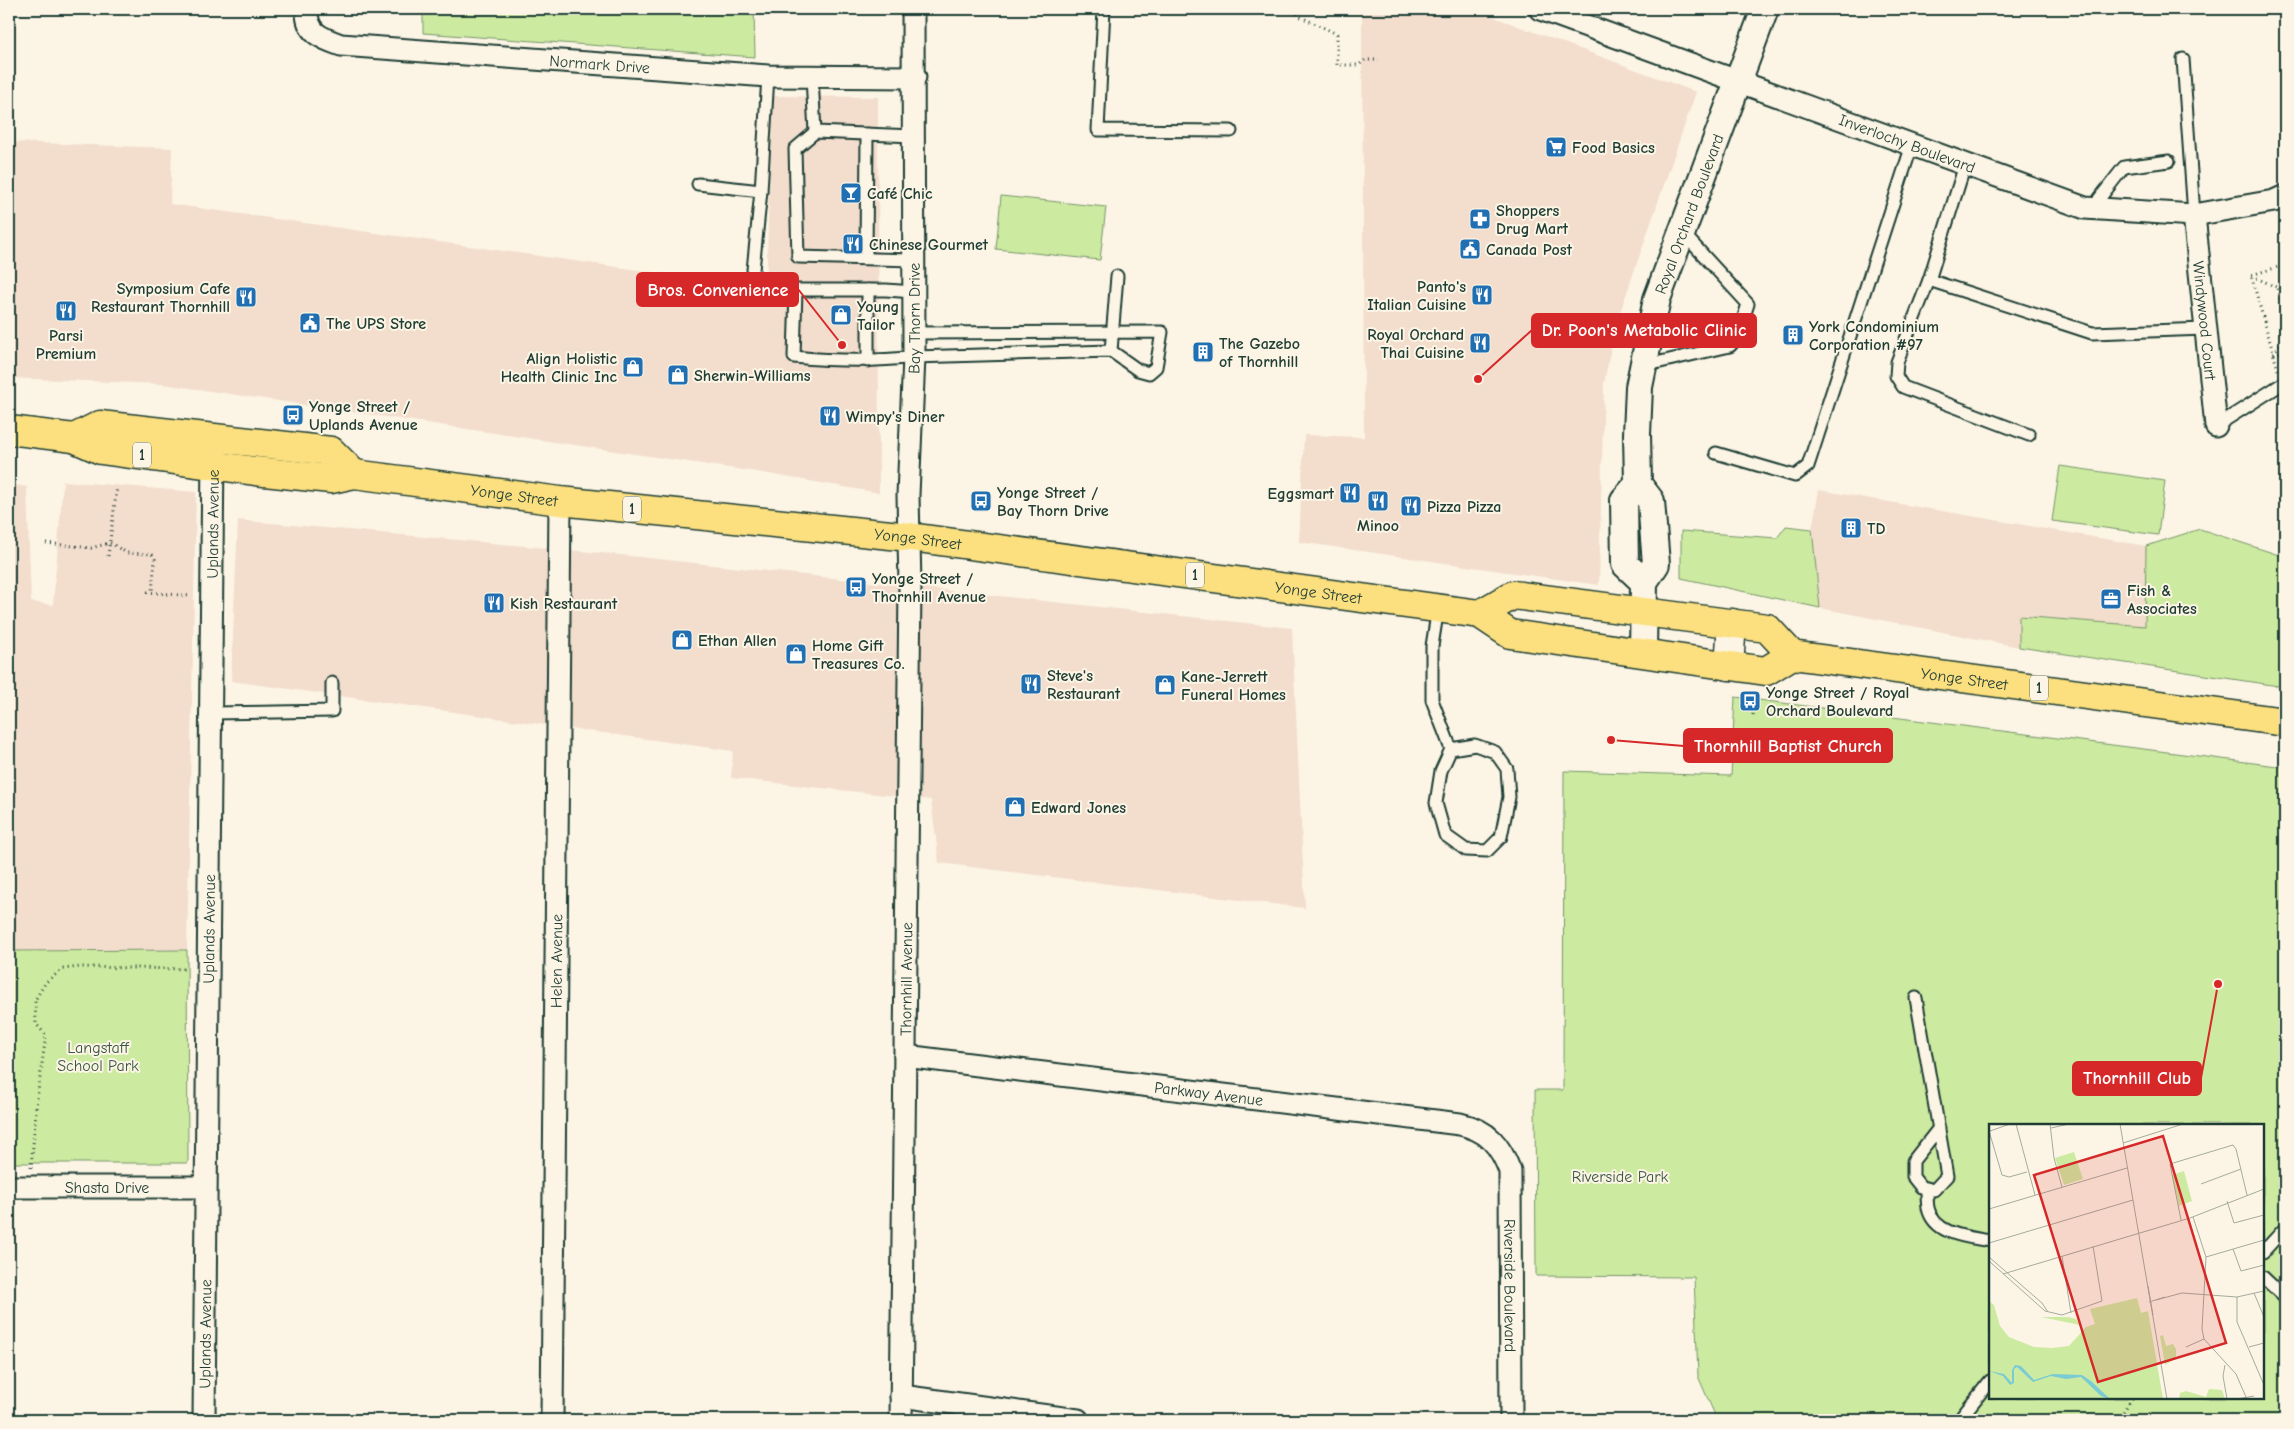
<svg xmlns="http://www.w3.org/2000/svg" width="2294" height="1429" font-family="'Comic Neue',sans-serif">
  <rect width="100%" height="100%" fill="#fcf5e5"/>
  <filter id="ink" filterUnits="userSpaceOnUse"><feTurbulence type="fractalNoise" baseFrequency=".02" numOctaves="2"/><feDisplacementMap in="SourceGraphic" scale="10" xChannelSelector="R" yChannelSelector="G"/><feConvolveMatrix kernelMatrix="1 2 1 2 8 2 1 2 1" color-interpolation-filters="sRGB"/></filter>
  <g filter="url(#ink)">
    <g fill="#f3ddcd">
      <path d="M1362,9H1472L1696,92L1615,327L1604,383L1599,585L1299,542L1304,435L1364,437Z"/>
      <path d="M772,96L878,97L879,493L763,473L163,384L9,378V142L172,148L170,204L766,288Z"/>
      <path d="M63,481L196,492L187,950L9,951V484L27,487L31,602L53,605Z"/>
      <path d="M1819,490L2146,546L2145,626L2019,616V647L1820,608L1812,529Z"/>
      <path d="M238,520L612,554L1292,628L1305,908L939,863L931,800L731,778L733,751L231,681Z"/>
    </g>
    <g fill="#cdeaa1" stroke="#76946a" fill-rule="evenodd">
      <path d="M423,9H754L755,57L423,33Z"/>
      <path d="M1001,196L1106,207L1100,260L996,249Z"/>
      <path d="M2060,466L2165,481L2158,535L2052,521Z"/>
      <path d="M1786,526L1812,529L1820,608L1681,578V531L1777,538Z"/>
      <path d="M2200,529L2285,557V687L2019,647V616L2145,626L2146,546Z"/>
      <path d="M1735,697L2285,767V1420H1717L1698,1376L1694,1277L1536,1276L1535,1090H1563L1564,771L1731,776ZM1990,1125H2263V1398H1990Z"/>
      <path d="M187,950L188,1163H9V951Z"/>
    </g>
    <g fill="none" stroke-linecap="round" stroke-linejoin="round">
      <g stroke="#1f3d34" stroke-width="15">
        <g id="service">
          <path d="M1104,9L1098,130L1231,131"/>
          <path d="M2183,59L2194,215"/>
          <path d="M812,77L815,132"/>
          <path d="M1965,165L1929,280L1897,362L1896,376L1903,387L2029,435"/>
          <path d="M698,184L761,191L768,76"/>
          <path d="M2096,209L2099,199L2124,167L2169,161"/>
          <path d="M866,258L867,134"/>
          <path d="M914,260L798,257L795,149L815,132L914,136"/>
          <path d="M753,270L761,191"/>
          <path d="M1929,280L2092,333L2206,329"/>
          <path d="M868,290V361"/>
          <path d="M914,333L1162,332L1156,367L1149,373L1138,370L1111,351L914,357C873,362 834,361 794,357L796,290H886L914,292"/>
          <path d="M1111,351L1117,276"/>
          <path d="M1643,366L1730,346L1737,338L1748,304L1682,232"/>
          <path d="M2216,426L2285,382"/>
          <path d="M1716,453L1795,476L1808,466L1912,145"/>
          <path d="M1438,608L1432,646V700L1451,749"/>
          <path d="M211,713L332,711V683"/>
          <path d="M1475,745L1495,752L1507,769L1509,797L1501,837L1487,851L1466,850L1445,835L1436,803L1441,771L1451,749Z"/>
          <path d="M1916,998L1947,1176L1934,1190L1921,1187L1913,1177V1161L1939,1128"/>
          <path d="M1927,1188C1927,1194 1927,1202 1928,1208C1934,1235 1968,1237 1990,1241"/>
          <path d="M2263,1252L2285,1228"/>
          <path d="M2263,1277L2285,1298"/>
          <path d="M1959,1420L1990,1381"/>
        </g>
      </g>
      <g stroke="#1f3d34" stroke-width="25">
        <g id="minor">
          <path id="s1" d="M307,9C306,33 321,38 341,45L768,76L915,77"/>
          <path id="s2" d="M1540,9L2085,208L2194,215L2274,201L2285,196"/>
          <path id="s3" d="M2194,215L2216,426"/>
          <path id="s4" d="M905,1056L1460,1124C1488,1130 1500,1145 1510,1171L1511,1420"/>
          <path id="s5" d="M9,1187H205"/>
          <path d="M901,1396L1078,1420"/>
          <path id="s6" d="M204,1420L213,451"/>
          <path id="s7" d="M552,1420L560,501"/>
          <path id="s8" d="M901,1420L910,585L908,495L914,357L913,9"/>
        </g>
      </g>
      <g stroke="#1f3d34" stroke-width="30">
        <g id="tertiary">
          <path d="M1638,484L1624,500L1625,564L1644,582"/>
          <path id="s9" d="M1643,653L1644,582L1656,564L1651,501L1638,484L1637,434L1639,387L1657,299L1765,9"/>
        </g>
      </g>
      <g stroke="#1f3d34" stroke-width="31">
        <path id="secondary" d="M1729,666L1732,623"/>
      </g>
      <g stroke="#1f3d34" stroke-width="31">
        <g id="primary">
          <path id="s10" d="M9,430L74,438L101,450L255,471L331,479L354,474L560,501L910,537L1480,614L1510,634L1766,671L1792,655"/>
          <path d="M74,438L100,425L331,451L354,474"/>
          <path id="s11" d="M1480,614L1513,595L1767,628L1792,655L2285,722"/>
        </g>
      </g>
      <g stroke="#1f3d34" stroke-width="3" stroke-dasharray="1 4" stroke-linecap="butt">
        <path d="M1297,9V15L1337,34V65H1359L1365,60H1379"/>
        <path d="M2252,276L2285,291"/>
        <path d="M2285,283L2277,288L2285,319"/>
        <path d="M2274,354L2285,337"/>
        <path d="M2274,354L2285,351"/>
        <path d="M2278,370L2251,275L2285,265"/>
        <path d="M46,543L91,548L110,543L127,553L152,554L155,559L152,592"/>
        <path d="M108,556L117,487"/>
        <path d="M147,592L190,596"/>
        <path d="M1753,715L1755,697"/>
        <path d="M31,1168L37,1099L46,1035L36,1024L35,1000L46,982L63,969L80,967L186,969"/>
        <path d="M2118,1420L2132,1398"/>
      </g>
      <use href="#service" stroke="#fcf5e5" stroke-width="11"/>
      <use href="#minor" stroke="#fcf5e5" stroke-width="21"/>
      <use href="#tertiary" stroke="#fcf5e5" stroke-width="26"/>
      <use href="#secondary" stroke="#fcf5e5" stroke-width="28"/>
      <use href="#primary" stroke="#fce080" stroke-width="28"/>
    </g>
  </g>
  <defs>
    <g id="supermarket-square" transform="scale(1.125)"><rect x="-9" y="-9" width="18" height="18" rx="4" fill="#1f6fb2" stroke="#fcf5e5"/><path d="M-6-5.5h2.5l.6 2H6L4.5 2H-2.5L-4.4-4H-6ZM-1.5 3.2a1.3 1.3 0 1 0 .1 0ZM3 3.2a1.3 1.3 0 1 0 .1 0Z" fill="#fff"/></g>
    <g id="bar-square" transform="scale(1.125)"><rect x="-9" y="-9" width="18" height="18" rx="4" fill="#1f6fb2" stroke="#fcf5e5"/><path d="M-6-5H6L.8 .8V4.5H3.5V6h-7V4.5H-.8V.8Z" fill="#fff"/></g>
    <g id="pharmacy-square" transform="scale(1.125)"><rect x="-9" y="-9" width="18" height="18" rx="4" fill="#1f6fb2" stroke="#fcf5e5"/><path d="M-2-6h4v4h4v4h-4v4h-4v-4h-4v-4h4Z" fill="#fff"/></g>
    <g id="restaurant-square" transform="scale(1.125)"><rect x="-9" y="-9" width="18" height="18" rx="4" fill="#1f6fb2" stroke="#fcf5e5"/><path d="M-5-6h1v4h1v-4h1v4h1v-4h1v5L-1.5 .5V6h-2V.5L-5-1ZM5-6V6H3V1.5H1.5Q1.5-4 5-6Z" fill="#fff"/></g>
    <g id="civic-square" transform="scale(1.125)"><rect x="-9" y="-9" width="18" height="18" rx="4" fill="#1f6fb2" stroke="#fcf5e5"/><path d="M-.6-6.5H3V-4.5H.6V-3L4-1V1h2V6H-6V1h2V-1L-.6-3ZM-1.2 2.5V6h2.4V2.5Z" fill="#fff"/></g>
    <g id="shop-square" transform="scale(1.125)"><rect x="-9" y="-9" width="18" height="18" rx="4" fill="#1f6fb2" stroke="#fcf5e5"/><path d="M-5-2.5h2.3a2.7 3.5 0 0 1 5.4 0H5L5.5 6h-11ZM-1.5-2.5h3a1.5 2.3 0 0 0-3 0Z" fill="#fff"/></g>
    <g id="building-square" transform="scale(1.125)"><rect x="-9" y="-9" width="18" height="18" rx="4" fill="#1f6fb2" stroke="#fcf5e5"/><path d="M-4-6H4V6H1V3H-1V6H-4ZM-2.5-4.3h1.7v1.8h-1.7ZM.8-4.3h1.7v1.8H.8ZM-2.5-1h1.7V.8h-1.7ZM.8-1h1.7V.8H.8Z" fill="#fff"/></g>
    <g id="bus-square" transform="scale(1.125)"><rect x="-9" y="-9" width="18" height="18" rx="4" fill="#1f6fb2" stroke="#fcf5e5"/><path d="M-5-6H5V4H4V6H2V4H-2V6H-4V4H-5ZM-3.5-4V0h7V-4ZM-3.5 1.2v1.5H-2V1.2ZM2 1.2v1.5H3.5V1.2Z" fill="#fff"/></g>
    <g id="office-square" transform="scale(1.125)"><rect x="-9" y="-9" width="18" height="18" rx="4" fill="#1f6fb2" stroke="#fcf5e5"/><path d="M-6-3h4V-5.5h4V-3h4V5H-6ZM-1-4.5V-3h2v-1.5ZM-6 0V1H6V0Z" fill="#fff"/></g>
  </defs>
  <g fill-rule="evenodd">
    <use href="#supermarket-square" x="1556" y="147"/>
    <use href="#bar-square" x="851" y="193"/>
    <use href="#pharmacy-square" x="1480" y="219"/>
    <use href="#restaurant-square" x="853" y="244"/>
    <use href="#civic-square" x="1470" y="249"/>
    <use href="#restaurant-square" x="1482" y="295"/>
    <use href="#restaurant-square" x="246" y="297"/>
    <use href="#restaurant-square" x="66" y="311"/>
    <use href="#shop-square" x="841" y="315"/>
    <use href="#civic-square" x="310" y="323"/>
    <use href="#building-square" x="1793" y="335"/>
    <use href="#restaurant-square" x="1480" y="343"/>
    <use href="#building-square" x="1203" y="352"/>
    <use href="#shop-square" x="633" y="367"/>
    <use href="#shop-square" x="678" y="375"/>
    <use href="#bus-square" x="293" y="415"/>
    <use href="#restaurant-square" x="830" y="416"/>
    <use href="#restaurant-square" x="1350" y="493"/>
    <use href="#bus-square" x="981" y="501"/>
    <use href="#restaurant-square" x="1378" y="501"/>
    <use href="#restaurant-square" x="1411" y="506"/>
    <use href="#building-square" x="1851" y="528"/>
    <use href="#bus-square" x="856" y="587"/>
    <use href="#office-square" x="2111" y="599"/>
    <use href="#restaurant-square" x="494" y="603"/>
    <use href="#shop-square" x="682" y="640"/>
    <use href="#shop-square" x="796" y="654"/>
    <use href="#restaurant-square" x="1031" y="684"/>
    <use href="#shop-square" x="1165" y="685"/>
    <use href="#bus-square" x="1750" y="701"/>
    <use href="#shop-square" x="1015" y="807"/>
  </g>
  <g text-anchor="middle" stroke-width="4" stroke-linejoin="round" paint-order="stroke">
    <g fill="#fcf5e5" stroke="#617469" stroke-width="1">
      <rect x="133" y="442.5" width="18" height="25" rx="4"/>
      <rect x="623" y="496.5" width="18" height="25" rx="4"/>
      <rect x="1186" y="562.5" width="18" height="25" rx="4"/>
      <rect x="2030" y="675.5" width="18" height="25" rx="4"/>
    </g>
    <g font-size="15" font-weight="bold" fill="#1f3d34">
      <text x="142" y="460">1</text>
      <text x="632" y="514">1</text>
      <text x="1195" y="580">1</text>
      <text x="2039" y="693">1</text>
    </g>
    <g font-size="16" fill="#1f3d34" stroke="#fcf5e5">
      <text dy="6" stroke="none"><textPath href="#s1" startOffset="314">Normark Drive</textPath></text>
      <text dy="6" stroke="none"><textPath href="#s2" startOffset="391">Inverlochy Boulevard</textPath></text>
      <text dy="6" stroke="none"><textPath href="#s9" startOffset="455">Royal Orchard Boulevard</textPath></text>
      <text dy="6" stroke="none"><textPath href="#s8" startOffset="1102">Bay Thorn Drive</textPath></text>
      <text dy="6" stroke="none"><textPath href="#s3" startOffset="106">Windywood Court</textPath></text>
      <text dy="6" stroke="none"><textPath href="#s10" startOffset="512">Yonge Street</textPath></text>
      <text dy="6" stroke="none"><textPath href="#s6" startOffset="896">Uplands Avenue</textPath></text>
      <text dy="6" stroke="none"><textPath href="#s10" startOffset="918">Yonge Street</textPath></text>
      <text dy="6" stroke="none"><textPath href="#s10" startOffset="1322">Yonge Street</textPath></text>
      <text dy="6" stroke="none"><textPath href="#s11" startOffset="505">Yonge Street</textPath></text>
      <text dy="6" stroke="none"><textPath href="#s6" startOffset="491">Uplands Avenue</textPath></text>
      <text dy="6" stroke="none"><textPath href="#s7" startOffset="459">Helen Avenue</textPath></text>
      <text dy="6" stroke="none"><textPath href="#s8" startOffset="441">Thornhill Avenue</textPath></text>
      <text dy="6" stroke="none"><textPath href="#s4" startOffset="306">Parkway Avenue</textPath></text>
      <text dy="6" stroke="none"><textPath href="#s5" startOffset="98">Shasta Drive</textPath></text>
      <text dy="6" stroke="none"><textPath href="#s4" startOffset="746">Riverside Boulevard</textPath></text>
      <text dy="6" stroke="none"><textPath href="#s6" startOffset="86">Uplands Avenue</textPath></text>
    </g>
    <g font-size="16" font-weight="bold" fill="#1f3d34" stroke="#fcf5e5" text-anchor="start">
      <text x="1572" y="153">Food Basics</text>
      <text x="867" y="199">Café Chic</text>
      <text x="1496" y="216">Shoppers<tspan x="1496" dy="18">Drug Mart</tspan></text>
      <text x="869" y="250">Chinese Gourmet</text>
      <text x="1486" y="255">Canada Post</text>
      <text x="1466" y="292" text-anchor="end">Panto's<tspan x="1466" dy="18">Italian Cuisine</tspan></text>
      <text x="230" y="294" text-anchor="end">Symposium Cafe<tspan x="230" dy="18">Restaurant Thornhill</tspan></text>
      <text x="857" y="312">Young<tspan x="857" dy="18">Tailor</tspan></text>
      <text x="326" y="329">The UPS Store</text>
      <text x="1809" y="332">York Condominium<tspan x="1809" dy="18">Corporation #97</tspan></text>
      <text x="1464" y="340" text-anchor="end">Royal Orchard<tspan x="1464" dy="18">Thai Cuisine</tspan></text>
      <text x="66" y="341" text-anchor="middle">Parsi<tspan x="66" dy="18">Premium</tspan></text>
      <text x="1219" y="349">The Gazebo<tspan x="1219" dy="18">of Thornhill</tspan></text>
      <text x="617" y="364" text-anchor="end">Align Holistic<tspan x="617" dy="18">Health Clinic Inc</tspan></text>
      <text x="694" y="381">Sherwin-Williams</text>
      <text x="309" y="412">Yonge Street /<tspan x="309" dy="18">Uplands Avenue</tspan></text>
      <text x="846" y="422">Wimpy's Diner</text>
      <text x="997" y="498">Yonge Street /<tspan x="997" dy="18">Bay Thorn Drive</tspan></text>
      <text x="1334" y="499" text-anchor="end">Eggsmart</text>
      <text x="1427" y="512">Pizza Pizza</text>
      <text x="1378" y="531" text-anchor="middle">Minoo</text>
      <text x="1867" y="534">TD</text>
      <text x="872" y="584">Yonge Street /<tspan x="872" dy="18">Thornhill Avenue</tspan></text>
      <text x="2127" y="596">Fish &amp;<tspan x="2127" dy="18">Associates</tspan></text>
      <text x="510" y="609">Kish Restaurant</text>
      <text x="698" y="646">Ethan Allen</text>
      <text x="812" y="651">Home Gift<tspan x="812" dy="18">Treasures Co.</tspan></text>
      <text x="1047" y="681">Steve's<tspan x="1047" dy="18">Restaurant</tspan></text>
      <text x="1181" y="682">Kane-Jerrett<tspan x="1181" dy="18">Funeral Homes</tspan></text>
      <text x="1766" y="698">Yonge Street / Royal<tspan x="1766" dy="18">Orchard Boulevard</tspan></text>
      <text x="1031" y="813">Edward Jones</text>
    </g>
    <g font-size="16" fill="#395744" stroke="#fcf5e5">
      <text x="98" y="1053">Langstaff<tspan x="98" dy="18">School Park</tspan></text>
      <text x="1620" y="1182">Riverside Park</text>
    </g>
  </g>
  <g transform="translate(1989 1124)">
    <rect width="275" height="275" fill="#fcf5e5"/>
    <path d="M85,28L94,55L75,61L66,34ZM195,47L203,77L190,82L183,51ZM148,174L152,189L159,187L174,275H0V177L5,181L11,202L20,213L45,223L63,224L80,222L97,203L106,200L101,185ZM52,193H79L87,195L91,201ZM174,211L177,222L184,220L187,225V234L176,241L171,212ZM220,265L233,266L236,275H190L191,269L197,267L217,273Z" fill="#cdeaa1"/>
    <path d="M26,241L32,242L45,256L64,250L93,251L102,257L121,275L112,272L92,253L77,255L62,252L44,258L28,243L25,245V259L21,261L14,252L0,247L15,250L23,259V246Z" fill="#7acbd4"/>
    <path fill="none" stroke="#a4ab9e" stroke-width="1" d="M27,0L46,71M61,0L65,34L73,63M131,0L178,275M62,4L80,0M0,7L13,51L20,53L38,48M1,7L21,0M134,19L194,0M212,60L252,45M238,77L245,99L275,91M0,85L138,44M204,93L217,133L213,205L215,215L247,250L257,273M192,96L181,40L244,21L247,25L258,71M0,119L144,76M244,125L252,147L275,141M73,132L82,189M0,133L53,179L59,188M217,133L275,116M0,137L56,187L73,191L113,177L104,122M14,150L201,94L275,65M159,162L164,191M265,169L275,193M248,173V198L275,261M167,176L193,169L248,173L275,167M160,178L176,173M197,223L215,215M260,223L275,219M236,241L234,252L238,275M248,275L265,272"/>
    <path fill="#d62828" fill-opacity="0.15" stroke="#d62828" stroke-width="2.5" d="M174,12L237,219L109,258L45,51Z"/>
    <rect width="275" height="275" fill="none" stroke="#1f3d34" stroke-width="2.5"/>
  </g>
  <path fill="none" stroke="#d62828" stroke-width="2" d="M842 345L798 289M1478 379L1532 330M1611 740L1684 746M2218 984L2201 1078"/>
  <g fill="#d62828" stroke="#fcf5e5" stroke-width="2">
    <circle cx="842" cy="345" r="5"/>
    <circle cx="1478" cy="379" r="5"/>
    <circle cx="1611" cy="740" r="5"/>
    <circle cx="2218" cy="984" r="5"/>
  </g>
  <g fill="#d62828" stroke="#d62828" stroke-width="2">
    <rect x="637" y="273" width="161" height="33" rx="5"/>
    <rect x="1532" y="314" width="224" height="33" rx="5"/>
    <rect x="1684" y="729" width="208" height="33" rx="5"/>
    <rect x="2073" y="1062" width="128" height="33" rx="5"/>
  </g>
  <g font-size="18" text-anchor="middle" font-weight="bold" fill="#fff">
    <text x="718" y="296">Bros. Convenience</text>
    <text x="1644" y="336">Dr. Poon's Metabolic Clinic</text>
    <text x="1788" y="752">Thornhill Baptist Church</text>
    <text x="2137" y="1084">Thornhill Club</text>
  </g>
  <rect width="2294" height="1429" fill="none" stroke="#fcf5e5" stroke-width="30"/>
  <rect x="15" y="15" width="2264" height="1399" fill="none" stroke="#1f3d34" stroke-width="2" filter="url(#ink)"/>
</svg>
